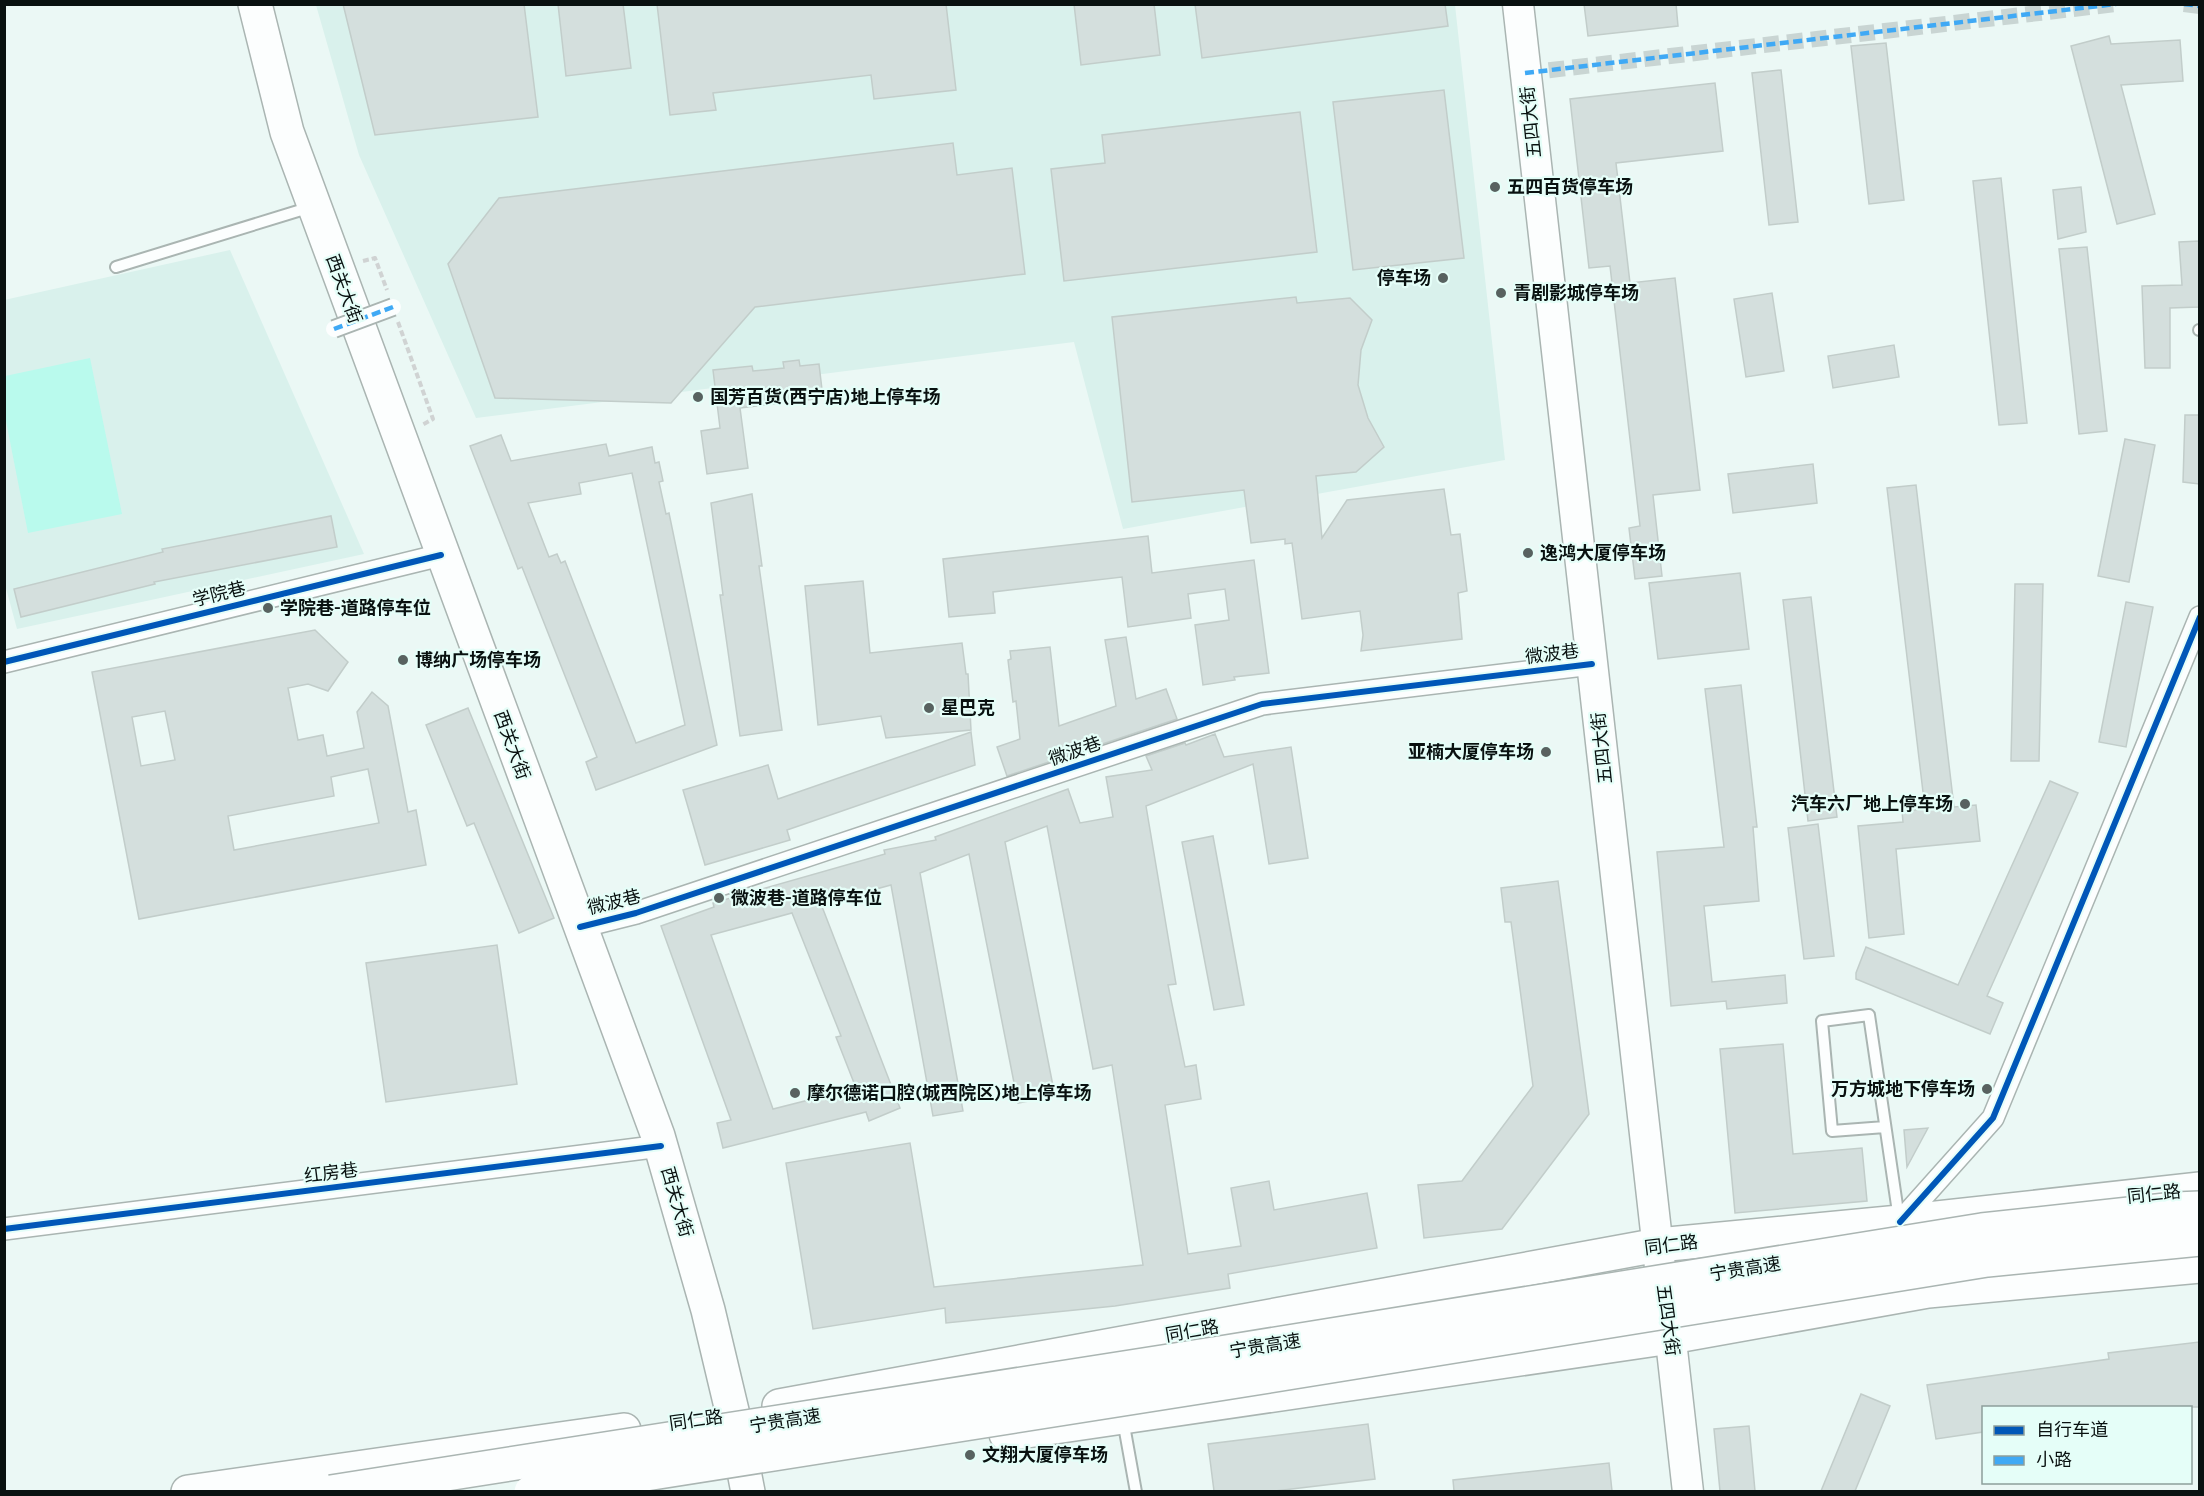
<svg xmlns="http://www.w3.org/2000/svg" width="2204" height="1496" font-family="Karla,'Noto Sans SC',sans-serif">
  <rect width="100%" height="100%" fill="#ebf8f5"/>
  <g fill="#d9f1ec">
    <path d="M316,5H1455L1505,460L1123,529L1074,342L476,418L359,155Z"/>
    <path d="M230,250L364,554L17,629L4,581V300Z"/>
  </g>
  <path fill="#b9faed" d="M90,358L122,514L28,533L5,416V376Z"/>
  <g fill="#d4dfdd" stroke="#c2cdca" stroke-width="1.5" fill-rule="evenodd">
    <path d="M343,4H524L538,117L375,135Z"/>
    <path d="M558,4H623L631,68L566,76Z"/>
    <path d="M657,4H946L956,90L874,99L871,75L713,93L716,110L670,115Z"/>
    <path d="M1074,4H1154L1160,55L1081,65Z"/>
    <path d="M1195,4H1445L1448,26L1202,58Z"/>
    <path d="M1584,4H1676L1678,26L1588,36Z"/>
    <path d="M2109,36L2111,44L2180,40L2183,81L2121,85L2155,214L2117,224L2071,46Z"/>
    <path d="M1886,43L1904,200L1869,204L1851,46Z"/>
    <path d="M1781,70L1798,222L1769,225L1752,73Z"/>
    <path d="M1715,83L1723,151L1616,163L1630,283L1675,278L1700,490L1653,495L1662,576L1635,579L1629,528L1640,526L1610,266L1589,268L1570,99Z"/>
    <path d="M1444,90L1464,258L1353,270L1333,102Z"/>
    <path d="M1300,112L1317,252L1064,281L1051,169L1105,163L1102,135Z"/>
    <path d="M953,143L957,175L1012,168L1025,274L755,307L671,403L495,398L448,264L499,198Z"/>
    <path d="M2001,178L2027,423L1999,425L1973,181Z"/>
    <path d="M2081,187L2086,232L2058,239L2053,190Z"/>
    <path d="M2199,241V307L2170,308V368H2145L2142,286L2182,285L2179,242Z"/>
    <path d="M2087,247L2107,431L2079,434L2059,249Z"/>
    <path d="M1772,293L1784,371L1746,377L1734,299Z"/>
    <path d="M1296,297L1297,303L1350,298L1372,320L1361,350L1358,385L1368,418L1384,447L1356,472L1316,476L1322,538L1347,500L1444,489L1451,535L1460,534L1467,591L1458,593L1462,639L1361,651L1363,635L1360,611L1302,619L1292,543L1285,544V539L1251,543L1244,490L1132,502L1112,317Z"/>
    <path d="M1894,345L1899,377L1833,388L1828,356Z"/>
    <path d="M799,360L800,366L819,364L823,398L740,408L748,468L707,474L701,431L720,428L713,370L752,366L753,371L784,368L783,362Z"/>
    <path d="M2185,415H2199V484L2183,482Z"/>
    <path d="M501,435L511,461L606,444L609,456L652,447L655,463L659,462L663,481L659,482L666,514L669,513L717,745L596,790L586,762L597,757L522,567L518,569L470,446ZM632,473L685,725L636,743L565,561L561,563L557,554L549,557L528,503L581,494L579,483Z"/>
    <path d="M2125,439L2155,445L2129,582L2098,576Z"/>
    <path d="M1813,464L1817,503L1733,513L1728,474Z"/>
    <path d="M1916,485L1954,807L1976,805L1980,841L1896,849L1904,934L1869,938L1858,826L1903,822L1902,811L1925,809L1887,488Z"/>
    <path d="M752,494L762,566H759L782,730L740,736L720,595H723L711,503Z"/>
    <path d="M331,516L337,547L154,582L155,584L21,617L14,589L163,552L162,549Z"/>
    <path d="M1148,536L1152,573L1254,560L1269,673L1234,677L1235,680L1203,685L1195,625L1229,620L1225,589L1188,594L1191,618L1128,627L1122,577L993,592L995,613L949,617L943,559Z"/>
    <path d="M1740,573L1749,649L1658,659L1649,583Z"/>
    <path d="M863,581L870,653L962,643L966,674H968L971,730L886,738L881,716L818,725L805,586Z"/>
    <path d="M2015,584H2043L2039,761H2011Z"/>
    <path d="M1811,597L1837,817L1808,821L1783,600Z"/>
    <path d="M2126,602L2153,607L2126,747L2099,742Z"/>
    <path d="M315,630L348,662L328,691L308,684L288,688L298,740L323,735L327,756L364,748L357,712L372,692L388,706L408,812L416,810L426,865L139,919L92,672ZM165,711L175,760L141,766L132,717ZM368,769L379,823L234,850L228,816L334,796L331,777Z"/>
    <path d="M1126,637L1136,699L1166,689L1177,719L1007,776L997,747L1020,739L1016,701L1013,702L1008,660L1011,659L1010,651L1050,647L1059,726L1116,706L1105,640Z"/>
    <path d="M1741,685L1757,827H1753L1759,901L1704,906L1712,982L1785,975L1787,1003L1727,1009L1726,1001L1671,1006L1657,852L1724,847L1705,689Z"/>
    <path d="M468,708L554,918L519,933L474,823L467,826L426,725Z"/>
    <path d="M971,732L975,765L787,830L790,840L705,865L683,790L768,765L778,799Z"/>
    <path d="M1215,734L1224,757L1291,747L1308,858L1269,864L1253,764L1146,806L1176,984L1168,985L1185,1067L1196,1065L1201,1099L1165,1105L1188,1254L1241,1246L1231,1188L1269,1181L1274,1210L1367,1193L1377,1248L1228,1274L1230,1288L1115,1306L946,1323L945,1308L813,1329L786,1163L910,1143L934,1287L1143,1265L1112,1065L1093,1069L1047,826L1005,842L1055,1096L1018,1103L969,854L920,873L963,1111L933,1116L891,885L821,904L900,1108L869,1121L866,1112L723,1148L717,1123L731,1120L661,926L714,907L713,903L885,854L884,850L936,840L935,837L1068,789L1080,823L1113,817L1106,777L1152,770L1146,756L1185,743L1186,745ZM792,913L841,1036L836,1037L856,1088L773,1109L711,935Z"/>
    <path d="M2050,781L2078,793L1987,996L2003,1003L1990,1034L1856,979V973L1866,947L1958,985Z"/>
    <path d="M1818,824L1834,956L1804,959L1788,828Z"/>
    <path d="M1213,836L1244,1005L1214,1010L1182,842Z"/>
    <path d="M1558,881L1589,1114L1502,1229L1424,1238L1418,1185L1462,1181L1533,1086L1511,922H1505L1501,888Z"/>
    <path d="M497,945L517,1084L386,1102L366,963Z"/>
    <path d="M1783,1044L1793,1154L1862,1148L1867,1201L1735,1213L1720,1049Z"/>
    <path d="M1928,1128L1907,1167L1904,1130Z"/>
    <path d="M2199,1342V1407H1983V1432L1936,1439L1927,1385L2109,1359L2108,1353Z"/>
    <path d="M1861,1394L1890,1406L1855,1491H1821Z"/>
    <path d="M1368,1424L1375,1479L1275,1491H1214L1208,1444Z"/>
    <path d="M1749,1426L1755,1491H1720L1714,1429Z"/>
    <path d="M1609,1463L1612,1491H1454L1453,1480Z"/>
  </g>
  <g fill="none" stroke-linecap="round" stroke-linejoin="round">
    <g stroke="#c9d5d3" stroke-width="16" stroke-dasharray="16 8" stroke-linecap="butt">
      <path d="M2184,4L2200,6"/>
      <path d="M1525,73L2116,4"/>
    </g>
    <g stroke="#aab5b2" stroke-width="14">
      <g id="service">
        <path d="M116,267L311,207"/>
        <path d="M2199,330H2200"/>
        <path d="M1885,1127L1832,1131L1822,1021L1869,1015L1899,1219"/>
        <path d="M1123,1420L1136,1492"/>
      </g>
    </g>
    <g stroke="#aab5b2" stroke-width="24">
      <g id="minor">
        <path d="M4,662L441,555"/>
        <path d="M580,927L636,913L1262,704L1592,664"/>
        <path d="M1900,1222L1993,1118L2200,617"/>
        <path d="M4,1229L661,1146"/>
      </g>
    </g>
    <g stroke="#aab5b2" stroke-width="33">
      <path id="secondary" d="M1518,4L1662,1285L1670,1332L1688,1492"/>
    </g>
    <g stroke="#aab5b2" stroke-width="36">
      <g id="primary">
        <path d="M255,4L287,132L658,1136L708,1310L733,1415L748,1492"/>
        <path d="M779,1406L1658,1245L1900,1222L2200,1189"/>
        <path d="M1006,1434L1671,1337L1928,1291L2200,1266"/>
        <path d="M188,1492L624,1430"/>
      </g>
    </g>
    <g stroke="#d0d3d3" stroke-width="4" stroke-dasharray="6 3" stroke-linecap="butt">
      <path d="M363,261L375,258L387,290"/>
      <path d="M398,322L433,419L422,425"/>
    </g>
    <use href="#service" stroke="#fcfefe" stroke-width="10"/>
    <use href="#minor" stroke="#fcfefe" stroke-width="21"/>
    <use href="#secondary" stroke="#fcfefe" stroke-width="30"/>
    <use href="#primary" stroke="#fcfefe" stroke-width="33"/>
    <g stroke="#aab5b2" stroke-width="20" stroke-linecap="butt">
      <path id="pedestrian-bridge" d="M334,329L393,307"/>
    </g>
    <g stroke="#aab5b2" stroke-width="36" stroke-linecap="butt">
      <g id="motorway-bridge">
        <path d="M331,1492L1220,1353L1982,1230L2175,1209L2200,1208"/>
        <path d="M531,1492L1225,1383L1987,1260L2200,1239"/>
      </g>
    </g>
    <use href="#pedestrian-bridge" stroke="#fcfefe" stroke-width="16"/>
    <use href="#motorway-bridge" stroke="#fcfefe" stroke-width="33"/>
    <g stroke="#3fa9f5" stroke-width="4.5" stroke-dasharray="9 4.5" stroke-linecap="butt">
      <path d="M2184,4L2200,6"/>
      <path d="M1525,73L2116,4"/>
      <path d="M334,329L393,307"/>
    </g>
    <g stroke="#e5fef8" stroke-width="10">
      <g id="cycleway">
        <path d="M4,662L441,555"/>
        <path d="M580,927L636,913L1262,704L1592,664"/>
        <path d="M1900,1222L1993,1118L2200,617"/>
        <path d="M4,1229L661,1146"/>
      </g>
    </g>
    <use href="#cycleway" stroke="#0057b8" stroke-width="6"/>
  </g>
  <g fill="#586260" stroke="#e5fef8" stroke-width="2">
    <circle cx="1495" cy="187" r="6"/>
    <circle cx="1443" cy="278" r="6"/>
    <circle cx="1501" cy="293" r="6"/>
    <circle cx="698" cy="397" r="6"/>
    <circle cx="1528" cy="553" r="6"/>
    <circle cx="268" cy="608" r="6"/>
    <circle cx="403" cy="660" r="6"/>
    <circle cx="929" cy="708" r="6"/>
    <circle cx="1546" cy="752" r="6"/>
    <circle cx="1965" cy="804" r="6"/>
    <circle cx="719" cy="898" r="6"/>
    <circle cx="1987" cy="1089" r="6"/>
    <circle cx="795" cy="1093" r="6"/>
    <circle cx="970" cy="1455" r="6"/>
  </g>
  <g text-anchor="middle" stroke-width="4.5" stroke-linejoin="round" paint-order="stroke">
    <g font-size="18" fill="#091110" stroke="#e5fef8">
      <text transform="translate(1531 122) rotate(-96)" y="6">五四大街</text>
      <text transform="translate(344 289) rotate(70)" y="6">西关大街</text>
      <text transform="translate(219 594) rotate(-14)" y="6">学院巷</text>
      <text transform="translate(1552 654) rotate(-7)" y="6">微波巷</text>
      <text transform="translate(512 745) rotate(70)" y="6">西关大街</text>
      <text transform="translate(1602 748) rotate(-96)" y="6">五四大街</text>
      <text transform="translate(1075 751) rotate(-19)" y="6">微波巷</text>
      <text transform="translate(614 902) rotate(-14)" y="6">微波巷</text>
      <text transform="translate(331 1173) rotate(-7)" y="6">红房巷</text>
      <text transform="translate(2154 1194) rotate(-6)" y="6">同仁路</text>
      <text transform="translate(677 1202) rotate(74)" y="6">西关大街</text>
      <text transform="translate(1671 1245) rotate(-7)" y="6">同仁路</text>
      <text transform="translate(1745 1269) rotate(-9)" y="6">宁贵高速</text>
      <text transform="translate(1668 1320) rotate(82)" y="6">五四大街</text>
      <text transform="translate(1192 1331) rotate(-10)" y="6">同仁路</text>
      <text transform="translate(1265 1346) rotate(-9)" y="6">宁贵高速</text>
      <text transform="translate(696 1420) rotate(-8)" y="6">同仁路</text>
      <text transform="translate(785 1421) rotate(-9)" y="6">宁贵高速</text>
    </g>
    <g font-size="18" font-weight="bold" fill="#091110" stroke="#e5fef8" text-anchor="start">
      <text x="1507" y="193">五四百货停车场</text>
      <text x="1431" y="284" text-anchor="end">停车场</text>
      <text x="1513" y="299">青剧影城停车场</text>
      <text x="710" y="403">国芳百货(西宁店)地上停车场</text>
      <text x="1540" y="559">逸鸿大厦停车场</text>
      <text x="280" y="614">学院巷-道路停车位</text>
      <text x="415" y="666">博纳广场停车场</text>
      <text x="941" y="714">星巴克</text>
      <text x="1534" y="758" text-anchor="end">亚楠大厦停车场</text>
      <text x="1953" y="810" text-anchor="end">汽车六厂地上停车场</text>
      <text x="731" y="904">微波巷-道路停车位</text>
      <text x="1975" y="1095" text-anchor="end">万方城地下停车场</text>
      <text x="807" y="1099">摩尔德诺口腔(城西院区)地上停车场</text>
      <text x="982" y="1461">文翔大厦停车场</text>
    </g>
  </g>
  <rect width="2204" height="1496" fill="none" stroke="#091110" stroke-width="12"/>
  <rect x="1982" y="1406" width="210" height="78" fill="#e5fef8" stroke="#8d9f9b" stroke-width="1.5"/>
  <rect x="1994" y="1426" width="30" height="9" fill="#0057b8" stroke="#8d9f9b" stroke-width="1.5"/>
  <text x="2036" y="1436" font-size="18" fill="#091110">自行车道</text>
  <rect x="1994" y="1456" width="30" height="9" fill="#3fa9f5" stroke="#8d9f9b" stroke-width="1.5"/>
  <text x="2036" y="1466" font-size="18" fill="#091110">小路</text>
</svg>
